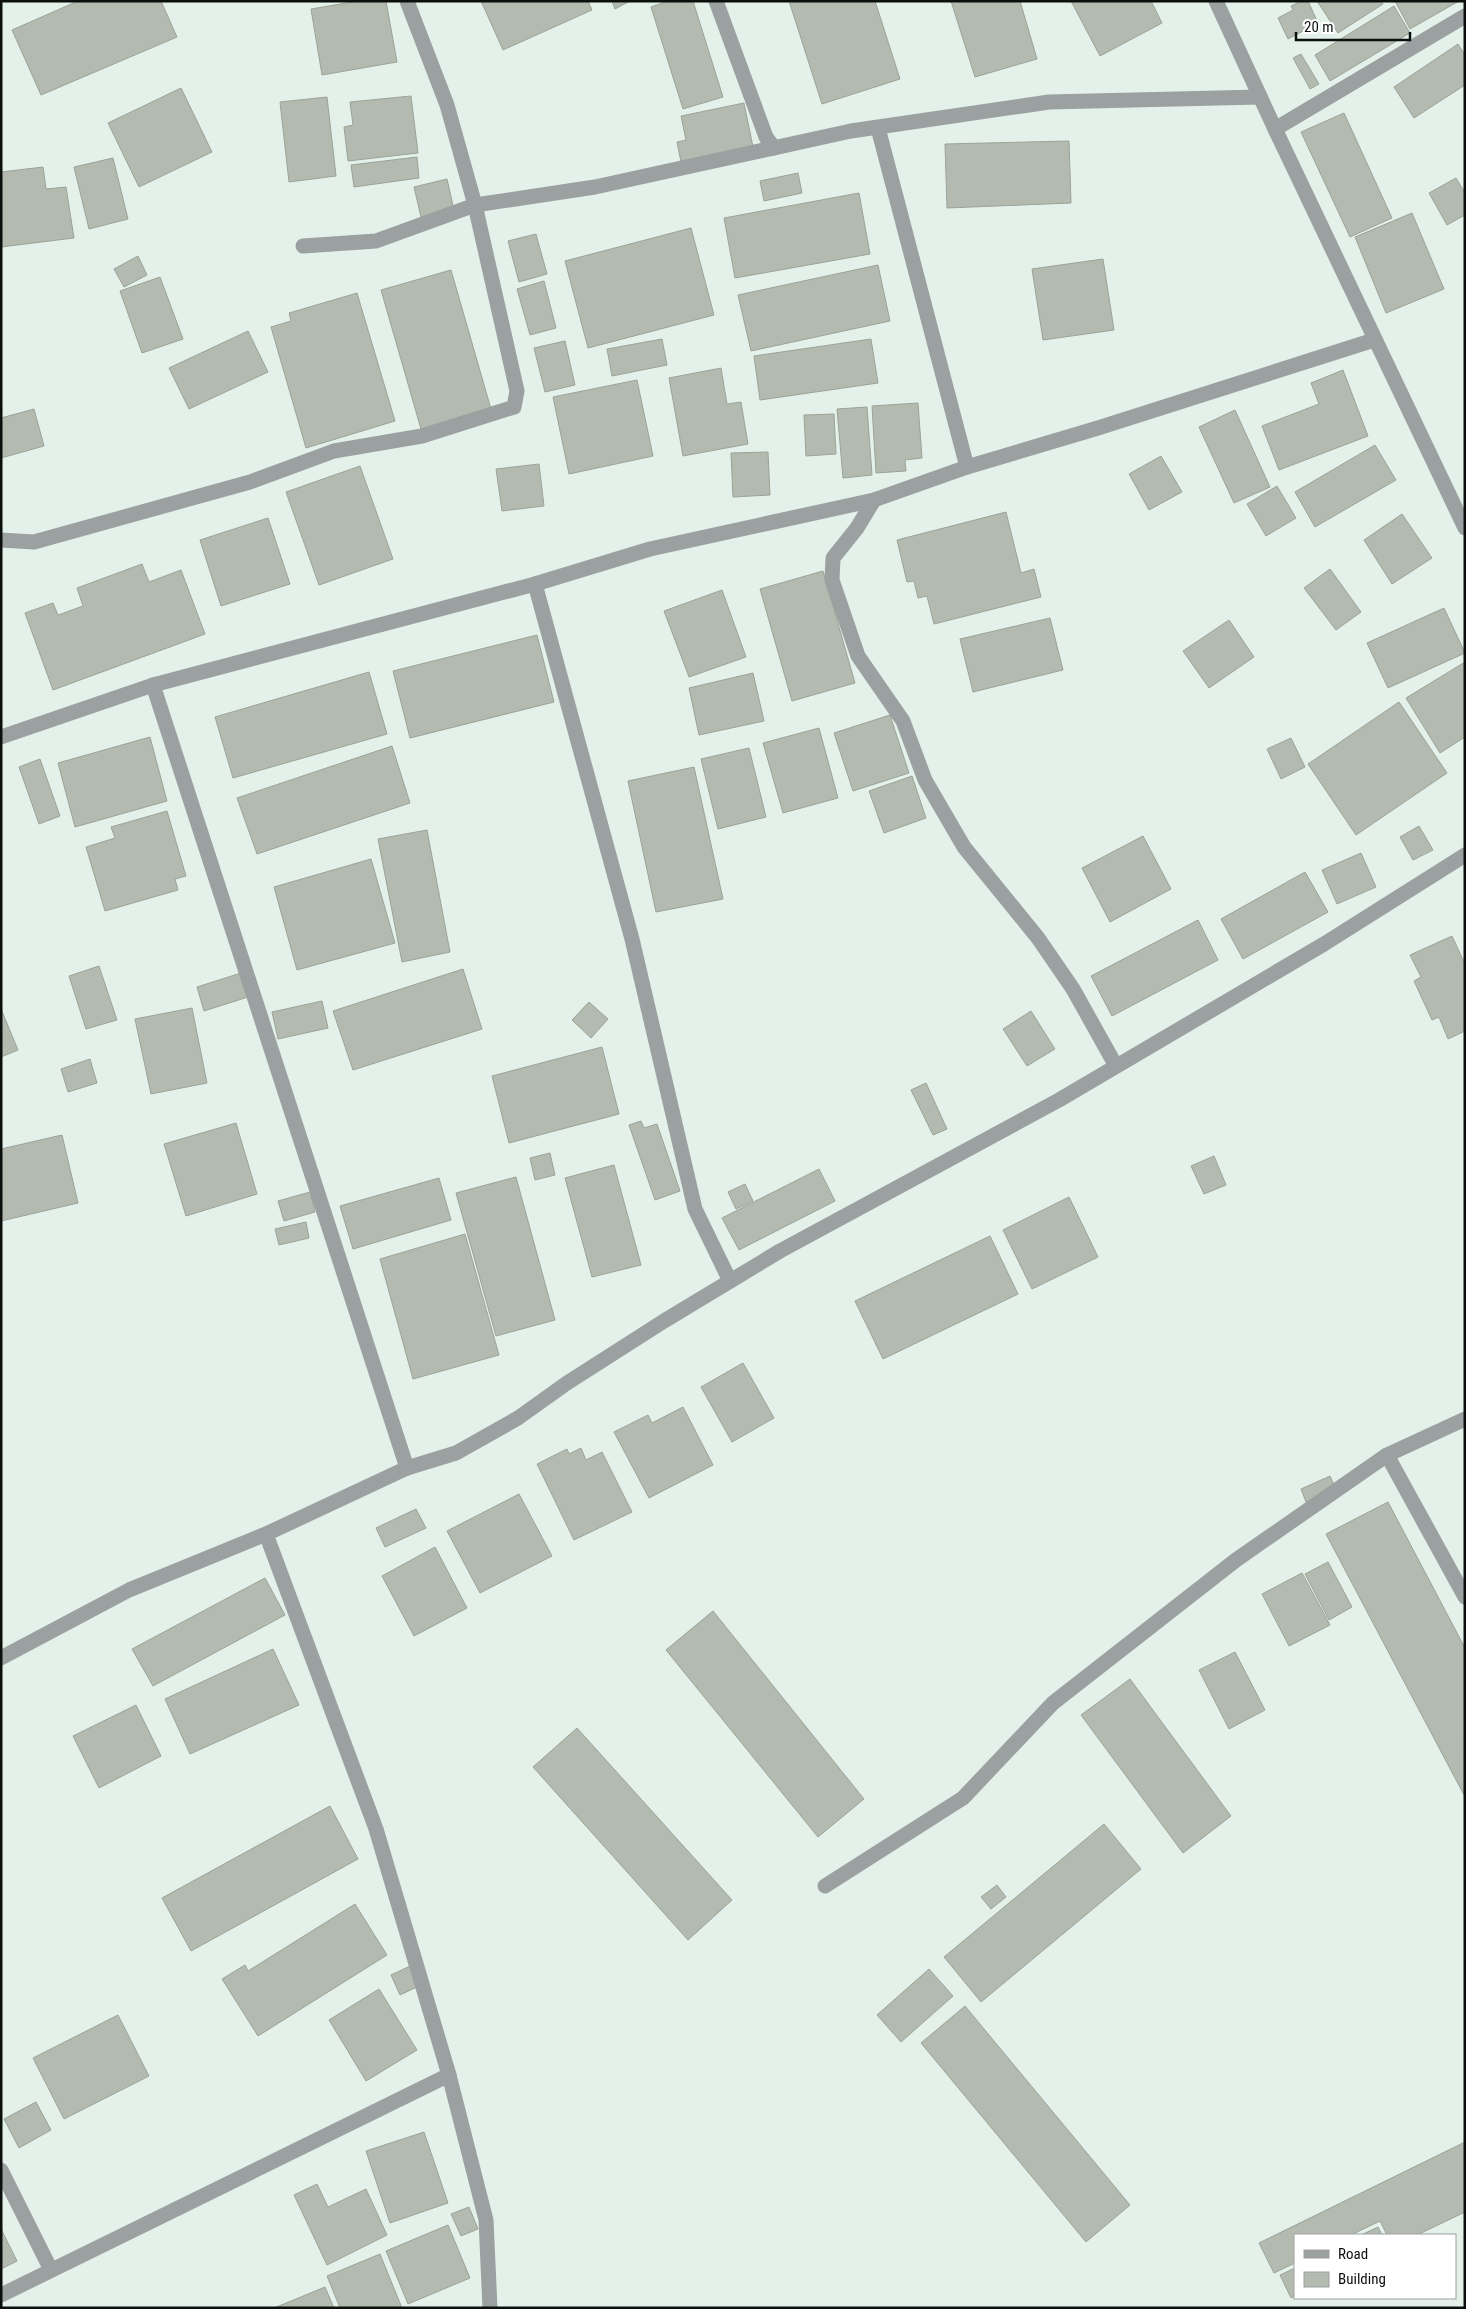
<svg xmlns="http://www.w3.org/2000/svg" width="1466" height="2309" font-family="'Roboto Condensed',sans-serif">
  <rect width="100%" height="100%" fill="#e3f1ea"/>
  <g fill="#b3bbb0" stroke="#9ba398">
    <path d="M78,1H161L177,37L41,95L12,30Z"/>
    <path d="M358,1H386L397,62L322,75L311,9Z"/>
    <path d="M481,1H588L592,10L503,50Z"/>
    <path d="M612,1H630L615,9Z"/>
    <path d="M668,1H693L723,97L683,109L651,7Z"/>
    <path d="M789,1H875L900,79L822,104Z"/>
    <path d="M951,1H1020L1037,59L975,77Z"/>
    <path d="M1071,1H1151L1162,23L1100,56Z"/>
    <path d="M1302,1H1308L1318,23L1288,39L1278,18L1293,10L1291,6Z"/>
    <path d="M1317,1H1381L1383,4L1338,33Z"/>
    <path d="M1395,1H1459L1410,29Z"/>
    <path d="M1394,6L1410,33L1330,81L1315,55Z"/>
    <path d="M1458,44L1465,55V85L1414,118L1394,87Z"/>
    <path d="M1301,54L1319,84L1310,89L1293,58Z"/>
    <path d="M181,88L212,152L139,187L108,123Z"/>
    <path d="M411,96L418,153L348,161L344,127L353,125L350,102Z"/>
    <path d="M327,97L336,176L289,182L280,102Z"/>
    <path d="M744,103L753,147L681,162L677,142L686,140L681,116Z"/>
    <path d="M1344,113L1392,218L1350,237L1301,132Z"/>
    <path d="M1069,141L1071,203L947,208L945,144Z"/>
    <path d="M417,157L419,178L354,187L351,165Z"/>
    <path d="M113,158L128,219L89,229L74,167Z"/>
    <path d="M43,167L46,189L66,187L74,238L1,247V172Z"/>
    <path d="M798,173L802,193L764,201L760,181Z"/>
    <path d="M1456,178L1465,193V215L1447,225L1429,193Z"/>
    <path d="M447,179L454,210L421,217L414,187Z"/>
    <path d="M859,193L870,254L735,278L724,218Z"/>
    <path d="M1412,213L1444,289L1386,313L1355,237Z"/>
    <path d="M691,228L714,315L588,348L565,261Z"/>
    <path d="M536,234L547,274L519,282L508,241Z"/>
    <path d="M138,256L147,275L124,287L114,269Z"/>
    <path d="M1103,259L1114,330L1043,340L1032,269Z"/>
    <path d="M878,265L890,321L751,351L738,295Z"/>
    <path d="M451,270L491,409L421,429L381,290Z"/>
    <path d="M160,277L183,339L142,353L120,291Z"/>
    <path d="M544,281L556,328L530,335L517,289Z"/>
    <path d="M357,293L395,421L306,448L271,327L291,321L289,313Z"/>
    <path d="M248,331L268,372L189,409L169,368Z"/>
    <path d="M662,339L667,365L612,376L607,349Z"/>
    <path d="M871,339L878,383L760,400L754,356Z"/>
    <path d="M565,341L575,385L545,392L534,348Z"/>
    <path d="M721,368L727,404L741,402L748,444L683,456L669,378Z"/>
    <path d="M1343,370L1368,436L1279,470L1262,426L1319,404L1311,383Z"/>
    <path d="M637,380L653,456L569,474L553,397Z"/>
    <path d="M918,403L922,458L905,460L906,471L876,473L872,406Z"/>
    <path d="M867,407L872,475L843,478L837,409Z"/>
    <path d="M34,409L44,446L1,458V418Z"/>
    <path d="M1235,410L1270,487L1234,503L1199,427Z"/>
    <path d="M834,414L836,454L806,456L804,415Z"/>
    <path d="M1375,445L1396,480L1315,527L1295,492Z"/>
    <path d="M768,452L770,495L733,497L731,453Z"/>
    <path d="M1161,456L1182,492L1149,510L1129,474Z"/>
    <path d="M539,464L544,506L502,511L496,469Z"/>
    <path d="M360,466L393,559L319,585L286,492Z"/>
    <path d="M1277,486L1296,518L1266,536L1247,504Z"/>
    <path d="M1006,512L1021,573L1034,569L1041,597L934,624L927,596L918,598L914,581L907,582L897,540Z"/>
    <path d="M1402,514L1432,558L1392,584L1364,540Z"/>
    <path d="M268,518L290,584L221,606L200,540Z"/>
    <path d="M142,564L149,582L181,570L205,634L53,690L25,613L53,603L58,615L83,606L77,588Z"/>
    <path d="M1330,569L1361,612L1336,630L1304,588Z"/>
    <path d="M823,571L855,683L792,701L760,589Z"/>
    <path d="M722,590L746,657L689,677L664,611Z"/>
    <path d="M1444,608L1465,653L1388,688L1367,643Z"/>
    <path d="M1050,618L1063,670L973,692L960,639Z"/>
    <path d="M1229,620L1254,657L1209,688L1183,651Z"/>
    <path d="M537,635L554,702L410,738L393,671Z"/>
    <path d="M1465,662V737L1440,753L1406,698Z"/>
    <path d="M369,672L387,734L233,778L215,717Z"/>
    <path d="M753,673L764,721L699,735L689,688Z"/>
    <path d="M1399,702L1447,773L1356,835L1308,764Z"/>
    <path d="M890,715L909,773L853,791L834,733Z"/>
    <path d="M819,728L838,798L783,813L763,743Z"/>
    <path d="M150,737L167,801L75,827L58,763Z"/>
    <path d="M1291,738L1305,767L1281,779L1267,749Z"/>
    <path d="M392,746L410,803L257,854L237,798Z"/>
    <path d="M749,748L766,817L718,829L701,759Z"/>
    <path d="M40,759L60,816L39,824L19,767Z"/>
    <path d="M694,767L723,899L656,912L628,781Z"/>
    <path d="M912,776L926,818L884,833L869,791Z"/>
    <path d="M167,811L186,876L175,879L178,890L105,911L86,847L115,838L111,827Z"/>
    <path d="M1419,826L1433,850L1413,860L1400,837Z"/>
    <path d="M427,830L450,952L402,962L378,839Z"/>
    <path d="M1143,836L1171,889L1110,922L1082,868Z"/>
    <path d="M1361,853L1376,887L1337,904L1322,870Z"/>
    <path d="M371,859L395,943L297,970L274,887Z"/>
    <path d="M1305,872L1328,912L1243,959L1221,919Z"/>
    <path d="M1198,920L1218,960L1112,1016L1091,976Z"/>
    <path d="M1452,936L1465,964V1031L1448,1039L1439,1017L1432,1020L1414,981L1421,977L1410,955Z"/>
    <path d="M99,966L117,1020L86,1029L69,976Z"/>
    <path d="M463,969L482,1029L353,1070L333,1011Z"/>
    <path d="M241,973L248,997L204,1011L197,987Z"/>
    <path d="M322,1001L328,1028L278,1039L272,1012Z"/>
    <path d="M589,1002L608,1019L591,1038L572,1020Z"/>
    <path d="M192,1008L207,1083L151,1094L135,1019Z"/>
    <path d="M1,1009L18,1050L1,1057Z"/>
    <path d="M1031,1011L1055,1049L1027,1066L1003,1029Z"/>
    <path d="M602,1047L619,1114L509,1143L492,1076Z"/>
    <path d="M90,1059L97,1083L68,1092L61,1069Z"/>
    <path d="M926,1083L947,1129L933,1135L911,1090Z"/>
    <path d="M641,1121L644,1128L657,1124L680,1191L655,1200L629,1125Z"/>
    <path d="M236,1123L257,1194L186,1216L164,1144Z"/>
    <path d="M62,1135L78,1203L1,1221V1149Z"/>
    <path d="M550,1153L555,1175L535,1180L530,1158Z"/>
    <path d="M1214,1156L1226,1185L1204,1194L1191,1166Z"/>
    <path d="M614,1165L641,1265L592,1277L565,1178Z"/>
    <path d="M819,1169L835,1201L739,1250L722,1218Z"/>
    <path d="M516,1177L555,1320L496,1336L456,1193Z"/>
    <path d="M439,1178L451,1220L353,1249L340,1206Z"/>
    <path d="M745,1184L753,1201L736,1209L728,1192Z"/>
    <path d="M310,1192L315,1212L284,1221L278,1201Z"/>
    <path d="M1069,1197L1098,1257L1032,1289L1003,1230Z"/>
    <path d="M306,1222L309,1238L279,1245L275,1229Z"/>
    <path d="M465,1234L499,1355L413,1379L380,1259Z"/>
    <path d="M990,1236L1018,1294L883,1359L855,1301Z"/>
    <path d="M743,1363L774,1418L732,1442L701,1387Z"/>
    <path d="M683,1407L713,1465L649,1498L614,1432L648,1415L652,1423Z"/>
    <path d="M581,1448L586,1460L602,1452L632,1512L574,1540L537,1464L567,1449L569,1454Z"/>
    <path d="M1330,1476L1336,1489L1306,1502L1301,1489Z"/>
    <path d="M519,1494L552,1556L480,1593L447,1531Z"/>
    <path d="M1388,1502L1465,1648L1464,1795L1326,1534Z"/>
    <path d="M416,1509L426,1528L385,1547L376,1528Z"/>
    <path d="M435,1547L467,1608L414,1636L382,1576Z"/>
    <path d="M1328,1562L1352,1607L1329,1620L1305,1574Z"/>
    <path d="M1302,1573L1330,1625L1289,1646L1262,1594Z"/>
    <path d="M265,1578L285,1615L153,1686L132,1649Z"/>
    <path d="M713,1611L864,1799L818,1837L666,1650Z"/>
    <path d="M273,1649L299,1705L190,1754L165,1699Z"/>
    <path d="M1235,1652L1265,1710L1229,1729L1199,1670Z"/>
    <path d="M1130,1679L1231,1816L1183,1853L1081,1715Z"/>
    <path d="M136,1705L161,1756L99,1788L73,1736Z"/>
    <path d="M577,1728L732,1900L688,1940L533,1767Z"/>
    <path d="M330,1806L358,1859L191,1951L162,1898Z"/>
    <path d="M1104,1824L1141,1869L981,2002L944,1957Z"/>
    <path d="M997,1885L1006,1897L991,1909L981,1897Z"/>
    <path d="M355,1904L387,1955L258,2036L222,1979L245,1965L248,1971Z"/>
    <path d="M410,1966L419,1986L400,1995L391,1975Z"/>
    <path d="M929,1969L953,1996L901,2042L877,2015Z"/>
    <path d="M379,1989L417,2050L366,2081L329,2020Z"/>
    <path d="M965,2006L1130,2205L1086,2242L921,2043Z"/>
    <path d="M118,2015L149,2076L64,2119L33,2058Z"/>
    <path d="M36,2102L51,2130L19,2148L4,2119Z"/>
    <path d="M424,2132L448,2203L390,2223L366,2151Z"/>
    <path d="M1465,2142V2212L1417,2235H1387L1380,2221L1351,2235H1295V2263L1274,2273L1259,2243Z"/>
    <path d="M317,2184L328,2207L366,2189L387,2235L327,2265L294,2195Z"/>
    <path d="M469,2207L478,2229L461,2236L451,2214Z"/>
    <path d="M448,2225L470,2278L408,2304L386,2251Z"/>
    <path d="M1378,2227L1382,2235H1361Z"/>
    <path d="M1,2229L17,2261L1,2269Z"/>
    <path d="M380,2254L402,2308H340L327,2276Z"/>
    <path d="M1295,2268V2296L1291,2298L1280,2275Z"/>
    <path d="M325,2287L334,2308H274Z"/>
  </g>
  <g fill="none" stroke-linecap="round" stroke-linejoin="round">
    <g stroke="#9aa1a0" stroke-width="15">
      <path d="M716,1L766,137L774,148"/>
      <path d="M1216,1L1275,129L1465,528"/>
      <path d="M878,128L967,467"/>
      <path d="M1275,129L1465,16"/>
      <path d="M303,246L376,241L475,205L595,187L851,131L1049,102L1260,97"/>
      <path d="M874,500L857,528L833,558L832,580L858,656L903,721L925,780L964,847L1038,938L1073,989L1116,1066"/>
      <path d="M1,540L34,542L250,482L334,451L422,436L514,407L517,391L475,205L447,105L407,1"/>
      <path d="M535,584L632,939L695,1209L730,1281"/>
      <path d="M153,685L407,1468"/>
      <path d="M1,737L153,685L535,584L650,549L874,500L967,467L1098,428L1374,340"/>
      <path d="M1387,1455L1465,1597"/>
      <path d="M266,1534L376,1829L449,2075L486,2220L490,2308"/>
      <path d="M1,1658L129,1590L266,1534L407,1468L456,1453L518,1418L567,1383L664,1321L780,1251L1059,1100L1324,944L1465,855"/>
      <path d="M825,1886L963,1798L1053,1703L1236,1560L1387,1455L1465,1419"/>
      <path d="M1,2170L51,2270"/>
      <path d="M1,2295L449,2075"/>
    </g>
  </g>
  <rect width="1466" height="2309" fill="none" stroke="#0b100d" stroke-width="5"/>
  <rect x="1294" y="2234" width="162" height="65" fill="#ffffff" stroke="#9d9f9e"/>
  <rect x="1304" y="2250" width="25" height="8" fill="#9aa1a0" stroke="#9d9f9e"/>
  <text x="1338" y="2259" font-size="15" fill="#0b100d">Road</text>
  <rect x="1304" y="2272" width="25" height="15" fill="#b3bbb0" stroke="#9d9f9e"/>
  <text x="1338" y="2284" font-size="15" fill="#0b100d">Building</text>
  <path d="M1296 32v8h114v-8" fill="none" stroke="#0b100d" stroke-width="2.5"/>
  <text x="1304" y="32" font-size="15" fill="#0b100d" stroke="#ffffff" stroke-width="4" paint-order="stroke">20 m</text>
</svg>
